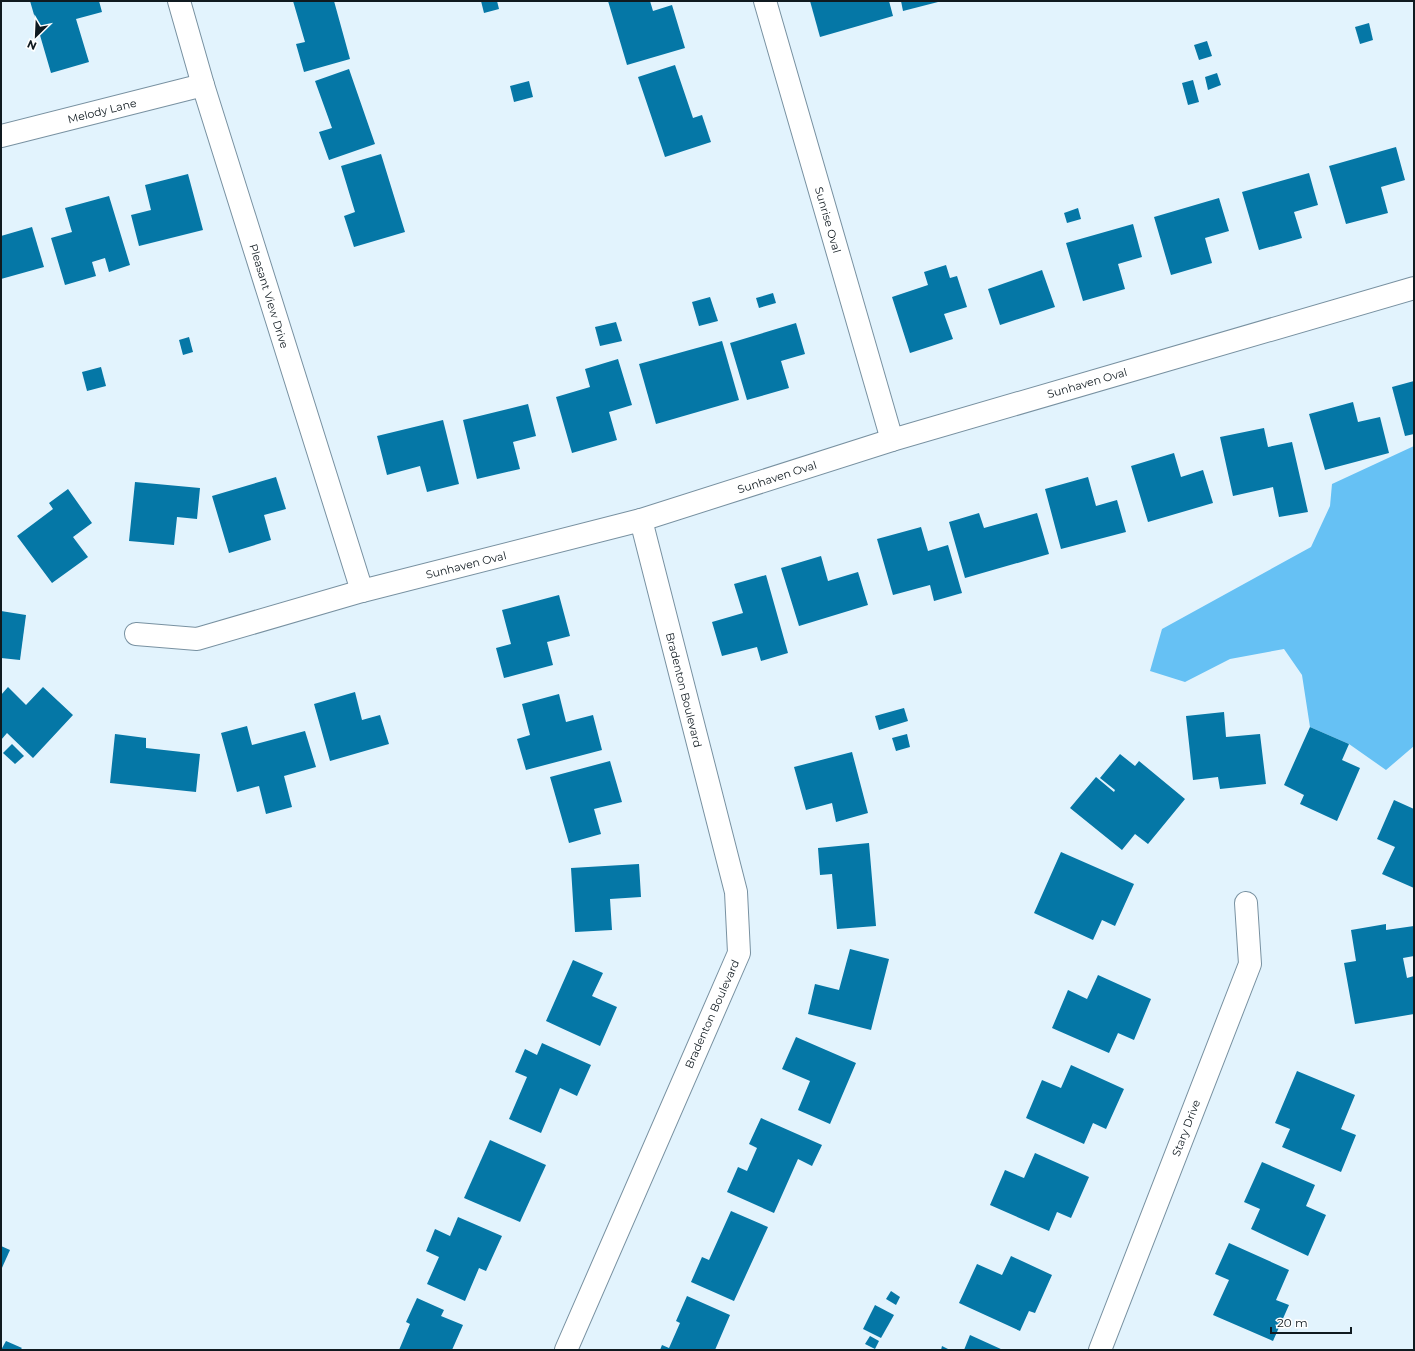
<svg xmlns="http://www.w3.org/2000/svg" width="1415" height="1351" font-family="Montserrat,sans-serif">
  <rect width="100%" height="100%" fill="#e2f3fd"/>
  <path fill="#66c1f4" d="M1414,446V746L1386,770L1349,744L1310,727L1302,675L1284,649L1230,659L1185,682L1150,671L1162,629L1311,547L1330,506L1332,484Z"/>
  <g fill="#0577a6">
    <path d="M30,1H99L102,12L76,19L89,62L51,73Z"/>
    <path d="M293,1H334L350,59L304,72L296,44L305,42Z"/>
    <path d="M481,1H497L499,9L484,13Z"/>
    <path d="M608,1H650L653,11L672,5L685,48L627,65Z"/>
    <path d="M810,1H889L893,16L820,37Z"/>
    <path d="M901,1H938V2L903,11Z"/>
    <path d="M1369,23L1373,40L1360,44L1355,27Z"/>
    <path d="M1207,41L1212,56L1199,60L1194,45Z"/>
    <path d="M675,65L693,118L702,115L711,142L665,157L638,77Z"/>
    <path d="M349,69L375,144L329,160L319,132L332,128L315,81Z"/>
    <path d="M1217,73L1221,85L1208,90L1205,77Z"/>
    <path d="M1193,80L1199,102L1188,105L1182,83Z"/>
    <path d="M529,81L533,97L514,102L510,86Z"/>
    <path d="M1396,147L1405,180L1381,187L1388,213L1346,224L1329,166Z"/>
    <path d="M381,154L405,232L354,247L344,216L355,212L341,166Z"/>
    <path d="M1309,173L1318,205L1294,212L1302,238L1259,250L1242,192Z"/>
    <path d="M188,174L203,230L139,246L131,215L151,210L145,185Z"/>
    <path d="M109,196L130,265L109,272L105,258L92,262L96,276L65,285L51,238L72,232L65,208Z"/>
    <path d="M1219,198L1229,231L1205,238L1212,263L1171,275L1154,217Z"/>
    <path d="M1078,208L1081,219L1067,223L1064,213Z"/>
    <path d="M1133,224L1142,257L1118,264L1125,289L1083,301L1066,243Z"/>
    <path d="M32,227L44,267L1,279V236Z"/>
    <path d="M946,265L950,278L957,276L967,307L944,314L953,339L910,353L892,297L928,285L924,272Z"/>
    <path d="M1042,270L1055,307L1000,325L988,289Z"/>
    <path d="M773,293L776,303L759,308L756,298Z"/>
    <path d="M710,297L718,321L699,326L692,302Z"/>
    <path d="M616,322L622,341L600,346L595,327Z"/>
    <path d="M796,323L805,354L781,361L789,388L747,400L730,343Z"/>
    <path d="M189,337L193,352L183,355L179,340Z"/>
    <path d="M722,341L739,400L656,424L639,364Z"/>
    <path d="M618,359L632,405L609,412L617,440L572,453L556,397L590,387L585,369Z"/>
    <path d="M101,367L106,386L87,391L82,372Z"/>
    <path d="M1414,381V434L1405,436L1392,387Z"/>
    <path d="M1353,402L1358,422L1380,417L1389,453L1325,470L1309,414Z"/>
    <path d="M528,404L536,436L513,442L520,469L477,479L463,420Z"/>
    <path d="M443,420L459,484L427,492L420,466L387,475L377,436Z"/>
    <path d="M1264,428L1268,447L1292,442L1308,512L1279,517L1273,487L1233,496L1220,437Z"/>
    <path d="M1174,453L1181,477L1203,470L1213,503L1148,522L1131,466Z"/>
    <path d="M276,477L286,509L264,515L271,540L229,553L212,496Z"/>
    <path d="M1088,477L1096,506L1117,500L1126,532L1061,549L1045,489Z"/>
    <path d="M135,482L200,488L197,519L177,517L174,545L129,541Z"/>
    <path d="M68,489L92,523L73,537L88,557L52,583L17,536L53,509L49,503Z"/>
    <path d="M979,513L984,528L1037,513L1049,554L965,578L949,522Z"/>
    <path d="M921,527L928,551L948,545L962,593L934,601L930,585L893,595L877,539Z"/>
    <path d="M821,556L828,581L858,572L868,605L799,626L781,568Z"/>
    <path d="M766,575L788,653L761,661L757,647L722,656L712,622L743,613L734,584Z"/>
    <path d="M559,595L570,636L547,642L553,665L504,678L496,648L511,644L502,610Z"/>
    <path d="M1,611L26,615L20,660L1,658Z"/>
    <path d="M8,687L26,705L43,687L73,715L33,758L7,733L1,740V695Z"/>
    <path d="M355,692L362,720L380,715L389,744L330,761L314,704Z"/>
    <path d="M559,694L566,722L593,715L602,750L526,770L517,739L530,735L522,704Z"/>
    <path d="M904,708L908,721L879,730L875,716Z"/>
    <path d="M1224,712L1226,737L1260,734L1266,784L1220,789L1218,777L1193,780L1186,716Z"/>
    <path d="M247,726L252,745L305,731L316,767L284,776L292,807L266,814L259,786L237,792L221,733Z"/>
    <path d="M1310,727L1349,744L1342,760L1360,768L1337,821L1300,804L1304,795L1284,785Z"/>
    <path d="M115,734L146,738V748L200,754L196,792L110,783Z"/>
    <path d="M907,734L910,747L896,751L892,738Z"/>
    <path d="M12,744L24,756L15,764L3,753Z"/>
    <path d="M852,752L868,813L836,822L832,803L806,810L794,767Z"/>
    <path d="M1120,754L1135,766L1139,761L1185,799L1148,844L1135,834L1122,850L1070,808L1096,777L1114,792L1115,790L1100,778Z"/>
    <path d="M610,761L622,802L594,809L601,834L569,843L550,777Z"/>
    <path d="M1394,800L1414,809V888L1382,874L1395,847L1377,839Z"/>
    <path d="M869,843L876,926L837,929L832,874L820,875L818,848Z"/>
    <path d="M1061,852L1134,884L1115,926L1102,920L1093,940L1034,913Z"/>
    <path d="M639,864L641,897L610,899L612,930L575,932L571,868Z"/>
    <path d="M1386,924V930L1414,926V956L1403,958L1407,978L1414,976V1014L1355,1024L1344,963L1356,961L1351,930Z"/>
    <path d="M850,949L889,959L871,1030L808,1014L815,984L839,990Z"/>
    <path d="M573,960L603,973L592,996L617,1007L600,1046L546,1021Z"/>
    <path d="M1098,975L1151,999L1134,1040L1118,1033L1109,1053L1052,1028L1068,990L1087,999Z"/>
    <path d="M796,1037L856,1063L830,1124L798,1110L810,1081L782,1069Z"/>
    <path d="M542,1043L591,1065L577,1096L560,1088L541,1133L509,1119L527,1077L515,1072L525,1049L537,1055Z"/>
    <path d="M1071,1065L1124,1089L1106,1129L1093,1123L1084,1144L1026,1118L1042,1080L1061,1088Z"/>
    <path d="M1297,1071L1355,1095L1341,1129L1356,1135L1341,1172L1282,1147L1290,1129L1275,1123Z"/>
    <path d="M761,1118L822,1145L812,1166L798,1159L774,1213L727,1192L738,1167L747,1171L757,1148L749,1144Z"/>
    <path d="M490,1140L546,1165L520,1222L464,1198Z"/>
    <path d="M1035,1153L1089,1177L1071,1218L1057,1212L1049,1231L990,1205L1005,1170L1024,1178Z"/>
    <path d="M1262,1162L1315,1185L1306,1206L1326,1215L1308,1256L1251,1229L1260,1209L1244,1202Z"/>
    <path d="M731,1211L768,1227L734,1301L691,1282L702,1257L709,1260Z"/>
    <path d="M458,1217L502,1236L486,1271L479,1268L465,1301L427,1284L439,1257L426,1251L435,1229L450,1236Z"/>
    <path d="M1229,1243L1289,1270L1276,1300L1289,1305L1273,1341L1213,1315L1229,1280L1215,1274Z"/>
    <path d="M1,1246L10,1250L1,1270Z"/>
    <path d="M1011,1256L1052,1275L1035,1313L1029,1311L1020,1331L959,1303L977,1264L1002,1275Z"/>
    <path d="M891,1291L900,1297L896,1305L886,1299Z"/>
    <path d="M687,1296L730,1315L715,1350H660L662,1345L669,1348L680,1323L676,1321Z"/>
    <path d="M417,1298L444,1310L441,1316L463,1325L452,1350H399L410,1324L406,1322Z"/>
    <path d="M875,1305L894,1315L881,1338L863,1329Z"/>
    <path d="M970,1335L1003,1350H964Z"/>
    <path d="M870,1336L879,1341L875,1349L865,1344Z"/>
    <path d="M6,1341L22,1348L20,1350H1Z"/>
    <path d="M942,1346L950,1350H941Z"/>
  </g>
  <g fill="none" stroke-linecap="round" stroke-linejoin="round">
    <g stroke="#7891a1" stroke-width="24">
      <g id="street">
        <path d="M179,1L203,85L362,591"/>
        <path d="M765,1L892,440"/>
        <path d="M1,136L203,85"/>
        <path d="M136,634L197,639L362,591L641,520L892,440L1414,288"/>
        <path d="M566,1350L739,953L736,892L641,520"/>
        <path d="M1100,1350L1250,964L1246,903"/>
      </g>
    </g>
    <use href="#street" stroke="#fff" stroke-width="22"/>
  </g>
  <g text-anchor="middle" stroke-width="3" stroke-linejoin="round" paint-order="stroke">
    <g font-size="11" fill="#101a20" stroke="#fff">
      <text transform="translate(102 111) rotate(-14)" y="4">Melody Lane</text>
      <text transform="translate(828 220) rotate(74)" y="4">Sunrise Oval</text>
      <text transform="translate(269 296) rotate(73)" y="4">Pleasant View Drive</text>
      <text transform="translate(1087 383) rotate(-16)" y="4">Sunhaven Oval</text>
      <text transform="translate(777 477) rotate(-18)" y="4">Sunhaven Oval</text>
      <text transform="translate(466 565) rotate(-14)" y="4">Sunhaven Oval</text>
      <text transform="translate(684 690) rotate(76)" y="4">Bradenton Boulevard</text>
      <text transform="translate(712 1014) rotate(-66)" y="4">Bradenton Boulevard</text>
      <text transform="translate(1186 1128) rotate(-69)" y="4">Stary Drive</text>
    </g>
  </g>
  <rect width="1415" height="1351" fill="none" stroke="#101a20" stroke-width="4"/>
  <g transform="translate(36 36) rotate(204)" stroke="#ffffff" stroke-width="3" paint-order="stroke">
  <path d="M0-3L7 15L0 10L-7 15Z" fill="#101a20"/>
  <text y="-6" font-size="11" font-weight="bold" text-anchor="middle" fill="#101a20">N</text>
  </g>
  <path d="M1271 1327v6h80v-6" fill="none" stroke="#101a20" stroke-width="2"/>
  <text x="1277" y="1327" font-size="12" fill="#101a20" stroke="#ffffff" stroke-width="3" paint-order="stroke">20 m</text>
</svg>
